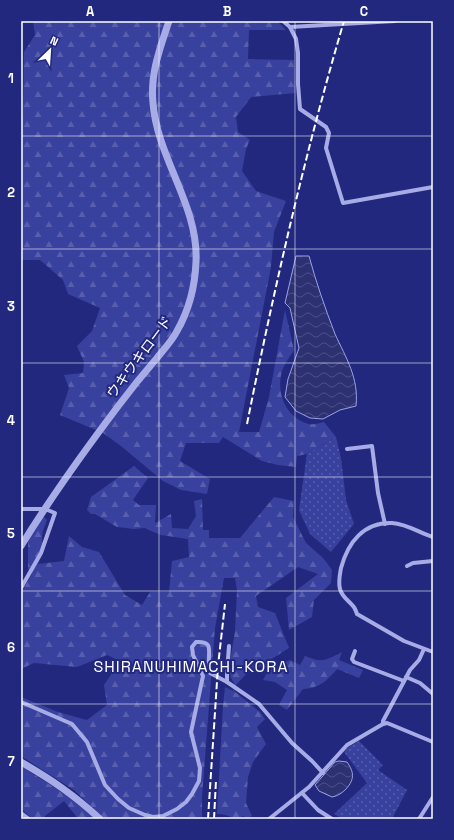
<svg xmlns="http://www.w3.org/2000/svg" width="454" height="840" font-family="'Space Grotesk','Noto Sans JP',sans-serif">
  <defs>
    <pattern id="forest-firs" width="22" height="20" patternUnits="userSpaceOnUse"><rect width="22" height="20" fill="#39419e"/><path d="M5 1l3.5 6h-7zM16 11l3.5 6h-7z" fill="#575ead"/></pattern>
    <pattern id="park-dots" width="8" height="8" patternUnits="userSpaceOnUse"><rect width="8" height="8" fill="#39419e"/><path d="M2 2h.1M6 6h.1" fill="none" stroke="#575ead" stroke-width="1.8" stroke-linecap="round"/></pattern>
    <pattern id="water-waves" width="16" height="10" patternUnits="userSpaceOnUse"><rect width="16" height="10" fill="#2d3172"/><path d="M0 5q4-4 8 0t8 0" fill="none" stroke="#4c5087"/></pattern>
  </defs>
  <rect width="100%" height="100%" fill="#22287e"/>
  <g fill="url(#forest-firs)">
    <path d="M33,21H277L286,30H249L248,59L294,60L295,93L251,97L236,117L238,132L250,140L246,149L242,171L256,191L286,201L274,232L271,267L239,432H259L269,397L285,310L294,350C291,355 287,360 284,366C274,388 284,418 309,424C313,425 320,423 324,422L336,437L307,454L297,456L296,467L278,465L262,461L223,437L219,443H186L180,461L210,479L207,494L181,490L163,481L121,446L103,433L60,415L69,388L64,375L83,373L84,362L77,346L92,331L100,308L68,294L63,280L40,260H21V118L23,113L24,52L35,35Z"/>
    <path d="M134,466L148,478L133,500L139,505H156L155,523L171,514L172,528L188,529L196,516L194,501L202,499L203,530H209V538H240L274,497L294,501L293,517L306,543L324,559L332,570L331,583L314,600L312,617L289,630L286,598L318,574L298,567L256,596L258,607L275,613L289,648L259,667L249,671L236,685L234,691L260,712L265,719L257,727L266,744L253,762L248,777L246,803L252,816L248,818L242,816L241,819C232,819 226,813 217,814L223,705L225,687L233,691L235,685L231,678L229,668L235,631L237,590L235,578H224L215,628L202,797V819H76V816L64,801L45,816V819H33L21,809V766L69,797L87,812L94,809L74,790L21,756V697L58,712L87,720L107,705L104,685L120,661L107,655L77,667L34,663L21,669V593L32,574L28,569V541L43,516L47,520C43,531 39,538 45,548L38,564L64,561L69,536L82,547L99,552L125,595L142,605L150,592H169L172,561L189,557L188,539L161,535L151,531L145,528L134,529L117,527L95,514H91L87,510L91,497Z"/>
    <path d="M342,652L339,660L363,670L359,678L337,669C328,680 318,689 303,689L287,710L279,705L287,690L275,682L263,680L268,671L290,660L300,665L305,656C323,663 324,661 342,652Z"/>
  </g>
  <g fill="url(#park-dots)">
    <path d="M336,437L341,458L346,500L354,524L331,552L310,534L299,510L307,454Z"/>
    <path d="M359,741L383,765L378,770L407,790L392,819H343L334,814L367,783L344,752L347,748Z"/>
  </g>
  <g fill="url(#water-waves)" stroke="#9ba2e8">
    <path d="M296,256H309C316,282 325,308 335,334C346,358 359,378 356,406L340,410L323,419L310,418L296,411L285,397L288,379L299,348L290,308L285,303Z"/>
    <path d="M339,761L347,762C354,772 355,779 346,789C342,793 338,796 332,797L319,791L315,785L335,762Z"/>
  </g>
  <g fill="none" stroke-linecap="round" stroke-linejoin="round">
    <g stroke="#a7ace7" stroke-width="4">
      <path d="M283,21L290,27L296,39L298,53V84L300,109L326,127L329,133L326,148L343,203L433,187"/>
      <path d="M290,27L395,21"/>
      <path d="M347,449L372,446L378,493L385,524"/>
      <path d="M21,509H45L55,513L41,553L21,588"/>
      <path d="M433,537C420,533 407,524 392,523C364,522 348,542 341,568C340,574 338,582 340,589C342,597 348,600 353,606C355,608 356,611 357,614L404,641L433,652"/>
      <path d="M407,566L413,563L433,561"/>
      <path d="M355,651L352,659L354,662L404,681"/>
      <path d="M406,677L420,683L433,694"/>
      <path d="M227,682V672L229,646"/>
      <path d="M21,702L72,724L87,742L105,785L118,799L129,808L145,815L153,817L163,816L177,809L186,802L192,794L199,781L200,768L191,732L203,676L193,655L192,647L196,642C214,641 208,651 209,662C209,666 210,669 210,673L227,682L259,704L292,743L312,761L323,773"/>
      <path d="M383,724V721L410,670L419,660L424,649"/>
      <path d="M302,793L318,810L332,819"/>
      <path d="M21,813L29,819"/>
      <path d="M269,819L309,787L347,745L383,724L387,723L392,725L433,742"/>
      <path d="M419,819L433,797"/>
    </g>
    <g stroke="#a7ace7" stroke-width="7">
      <path d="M21,546C51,497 85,450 119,405C131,389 144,373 157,358C164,349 172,341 177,331C189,310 195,286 196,262C199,206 157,158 153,103C150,74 160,48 169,21"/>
      <path d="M21,762C52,780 74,795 100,819"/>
    </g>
    <g stroke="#fff" stroke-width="2" stroke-dasharray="7 3" stroke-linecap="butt">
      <path d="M247,424C274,289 305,153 344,21"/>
      <path d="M208,819L218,666L225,604"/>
      <path d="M214,819L216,780"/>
    </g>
  </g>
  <path fill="none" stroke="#fff" stroke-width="1" stroke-opacity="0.55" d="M159,21V819M295,21V819M21,136H433M21,249H433M21,363H433M21,477H433M21,591H433M21,704H433"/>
  <g text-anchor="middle" stroke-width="4" stroke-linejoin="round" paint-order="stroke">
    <g font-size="14" fill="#fff" stroke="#22287e">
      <text transform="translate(139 357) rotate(-53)" y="5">ウキウキロード</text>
    </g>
    <g font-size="16" letter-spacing="1" fill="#fff" stroke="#22287e">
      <text x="191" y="672">SHIRANUHIMACHI-KORA</text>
    </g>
  </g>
  <rect width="454" height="840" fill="none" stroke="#22287e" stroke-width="44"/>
  <g transform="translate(50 50) rotate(25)" stroke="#22287e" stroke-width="3" paint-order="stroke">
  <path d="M0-3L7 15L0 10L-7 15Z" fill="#ffffff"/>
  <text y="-6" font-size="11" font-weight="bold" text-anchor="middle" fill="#ffffff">N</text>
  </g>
  <rect x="22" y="22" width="410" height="796" fill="none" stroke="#fff" stroke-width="1.5"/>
  <g font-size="13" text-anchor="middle" font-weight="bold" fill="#fff">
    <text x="90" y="16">A</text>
    <text x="227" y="16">B</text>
    <text x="364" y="16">C</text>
    <text x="11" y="83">1</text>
    <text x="11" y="197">2</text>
    <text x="11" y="311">3</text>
    <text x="11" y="425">4</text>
    <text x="11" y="538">5</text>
    <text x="11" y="652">6</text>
    <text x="11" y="766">7</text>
  </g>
</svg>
